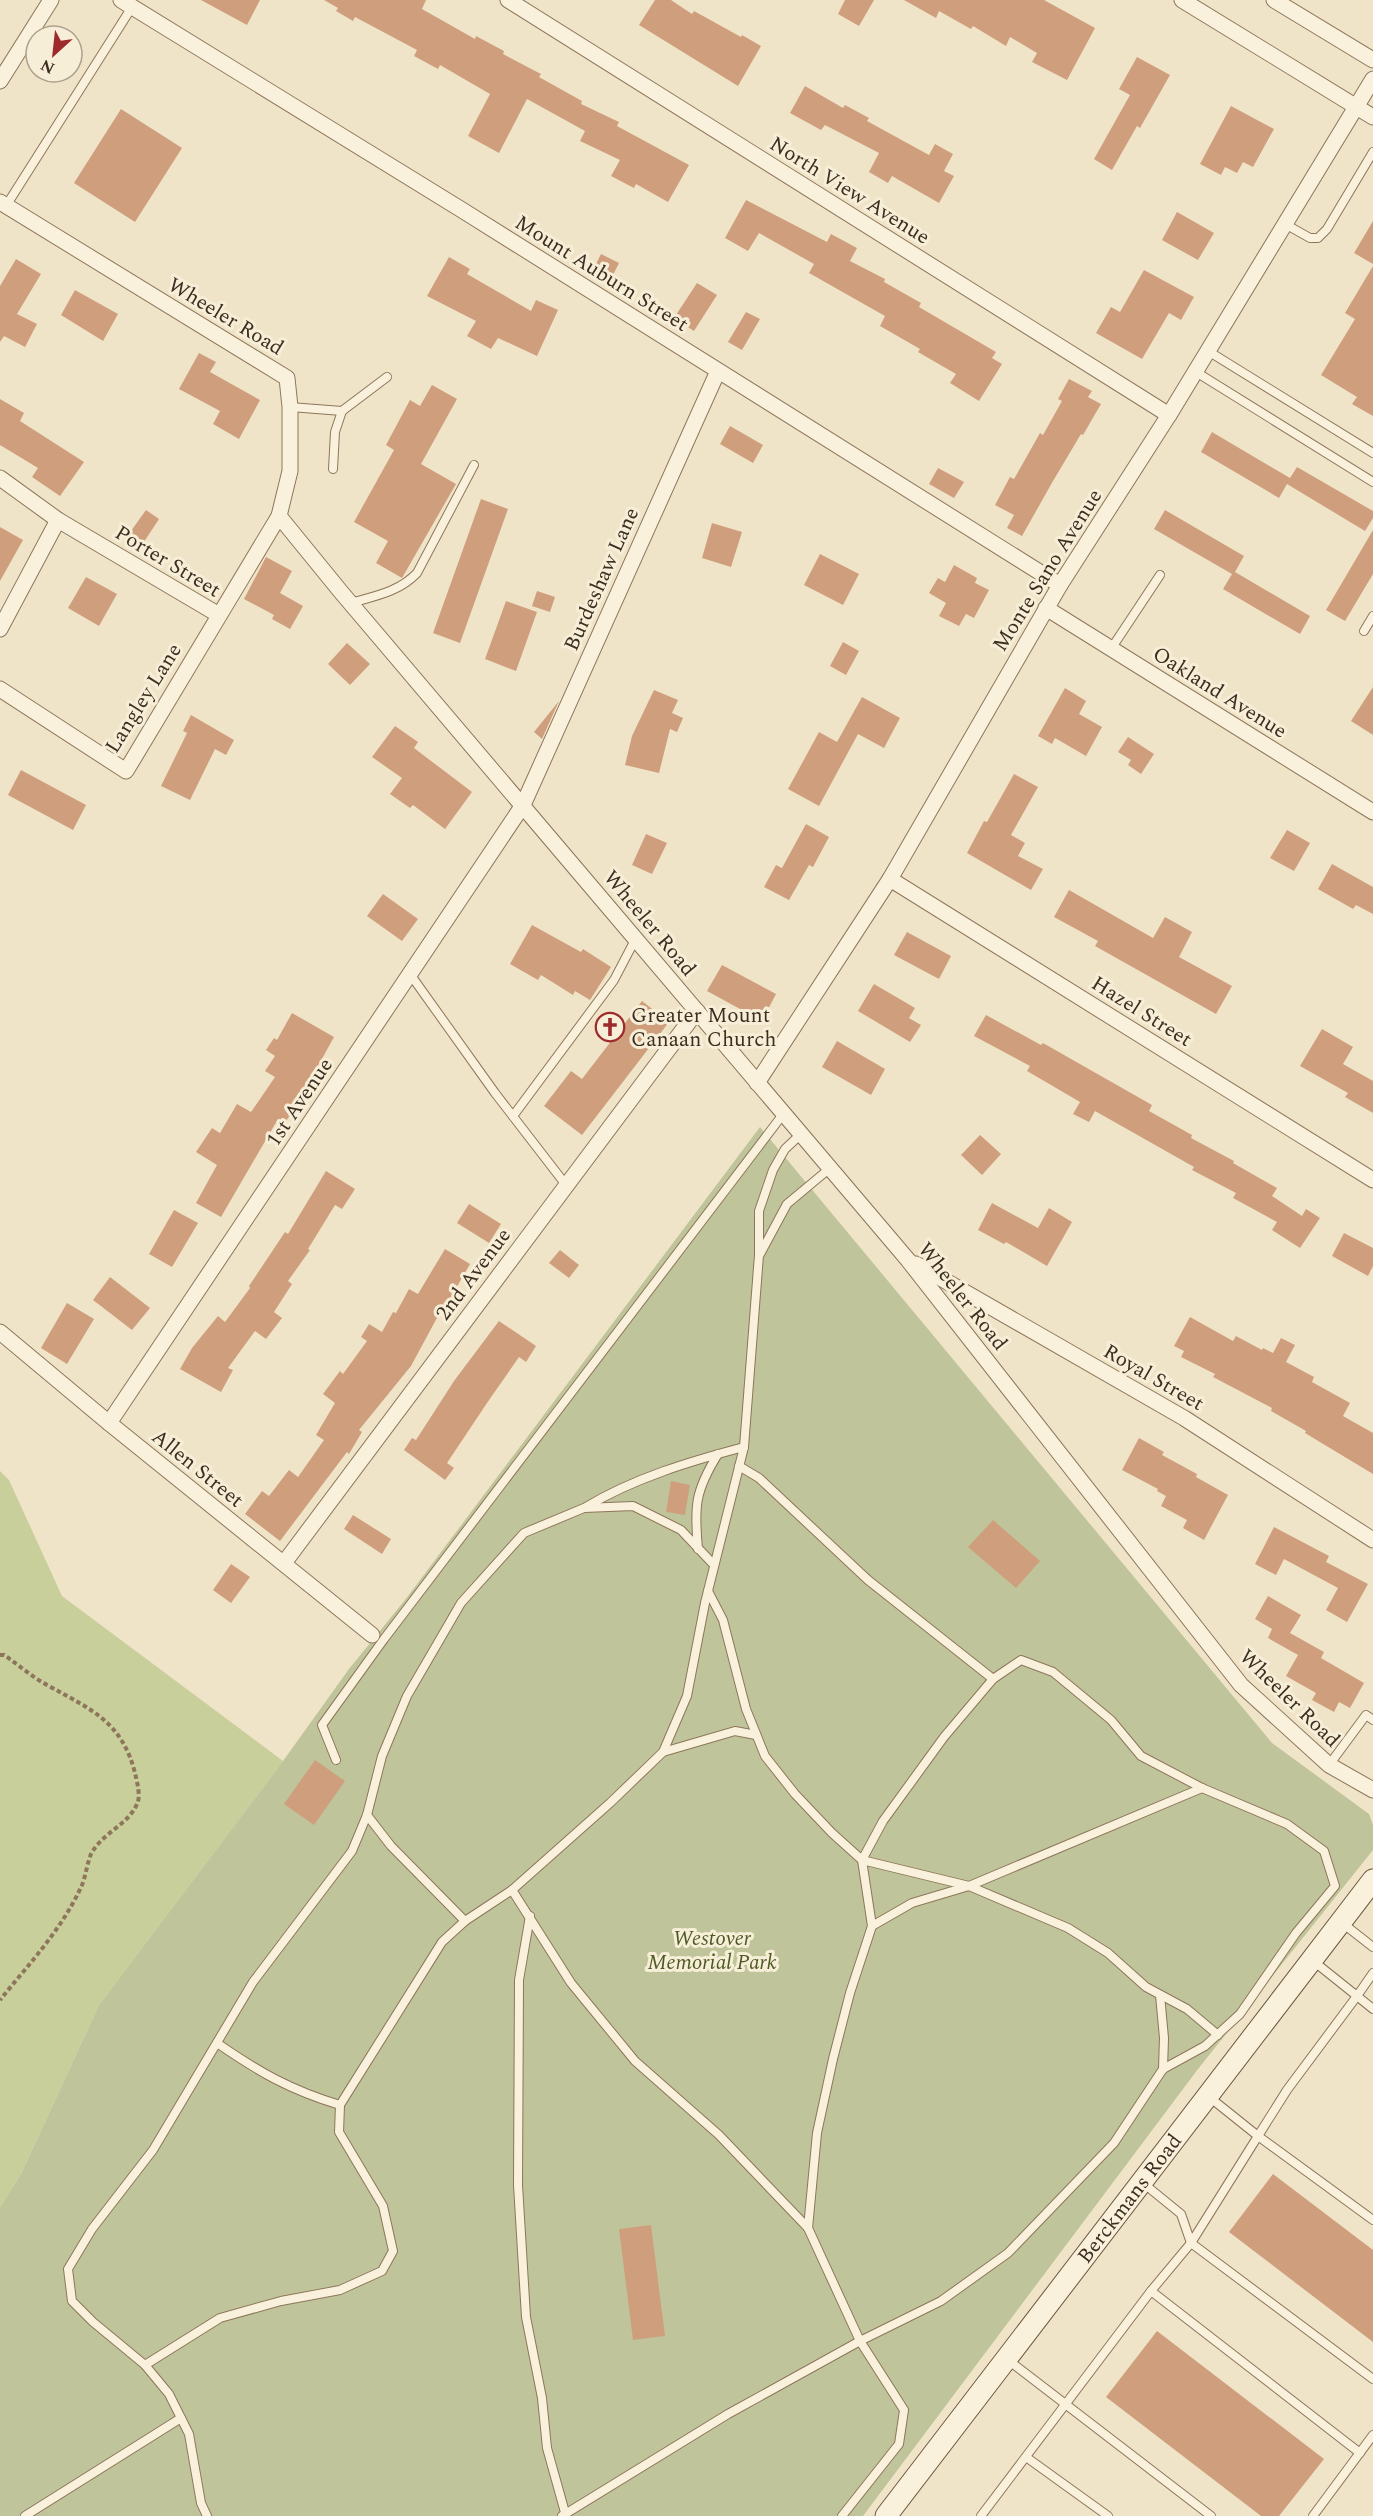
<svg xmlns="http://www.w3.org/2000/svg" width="1373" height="2516" font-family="Spectral,serif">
  <rect width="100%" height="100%" fill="#f0e4c8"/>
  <path fill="#c9cf9b" d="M0,1471L9,1480L62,1596L283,1761L99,2005L21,2174L0,2207Z"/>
  <path fill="#bfc49a" d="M760,1127L1272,1743L1369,1814L1373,1825V1850L1198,2069L863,2516H0V2207L21,2174L99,2005L283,1761L349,1669L405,1600Z"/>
  <g fill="#cf9f7d">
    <path d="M201,0H260L247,25Z"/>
    <path d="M324,0H426L422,9L475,39L476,36L504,51L503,54L541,74L539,77L582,101L581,104L619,122L617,126L689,165L668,202L636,184L634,188L611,176L620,160L580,141L585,131L527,99L499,153L468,136L490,94L440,65L438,69L414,56L417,50L355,17L353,21L336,11L338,8Z"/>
    <path d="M655,0H671L692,14L694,11L741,37L742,35L761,46L738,86L639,25Z"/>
    <path d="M845,0H874L859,26L838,14Z"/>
    <path d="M904,0H1044L1095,28L1067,80L1032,62L1037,53L1010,37L1006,46L973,26L971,29L939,11L936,18Z"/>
    <path d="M1137,57L1170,75L1140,128L1137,126L1112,170L1094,159L1130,95L1119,89Z"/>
    <path d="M805,86L843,108L845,105L869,118L867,121L929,155L935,144L953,154L944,171L954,176L939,203L892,176L888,183L869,172L879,153L825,125L821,130L790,113Z"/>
    <path d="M1231,106L1274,129L1253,167L1243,162L1237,173L1225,167L1221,175L1200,164Z"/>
    <path d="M121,109L182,148L135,222L74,183Z"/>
    <path d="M746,200L827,242L831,234L857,248L850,261L885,279L884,282L921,303L919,307L996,352L992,358L1002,364L979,401L950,383L956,374L918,352L920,349L880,326L885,316L809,273L814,264L759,233L748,251L725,238Z"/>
    <path d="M1177,212L1214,233L1198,260L1162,240Z"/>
    <path d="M1373,221V264L1354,253Z"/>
    <path d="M601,254L619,263L610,281L592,272Z"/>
    <path d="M449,257L470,269L467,274L531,311L536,300L558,310L537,356L498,338L491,349L467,336L476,321L427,296Z"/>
    <path d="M16,259L41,274L17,314L37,324L25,347L4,336L0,342V286Z"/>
    <path d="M1373,266V416L1352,404L1357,397L1321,375L1355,319L1345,313Z"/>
    <path d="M1144,270L1194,297L1181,320L1169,313L1142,359L1096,333L1111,307L1120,312Z"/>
    <path d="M697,283L717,295L694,331L674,318Z"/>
    <path d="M75,290L118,314L103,341L61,315Z"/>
    <path d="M746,312L760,319L742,350L728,342Z"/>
    <path d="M199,353L216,362L210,372L260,400L239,439L213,424L220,411L179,389Z"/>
    <path d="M1069,379L1092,391L1088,397L1101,404L1083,435L1081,434L1053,481L1022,536L1007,528L1014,515L995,505L1010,477L1014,479L1040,433L1043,435L1062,401L1058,399Z"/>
    <path d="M432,385L457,399L421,464L456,484L402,578L376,563L388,541L354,522L394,450L386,445L410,400L420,406Z"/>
    <path d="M0,399L24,413L20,421L84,462L60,496L32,477L38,468L0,445Z"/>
    <path d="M730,426L763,445L753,463L720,444Z"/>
    <path d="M1212,432L1290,478L1297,467L1373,511V518L1365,531L1287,484L1279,498L1201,452Z"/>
    <path d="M938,468L964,482L954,498L929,484Z"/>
    <path d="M481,499L508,509L460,643L433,633Z"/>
    <path d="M146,510L159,519L140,548L126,538Z"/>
    <path d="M1165,510L1244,556L1235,572L1310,616L1300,634L1223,589L1232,574L1154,529Z"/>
    <path d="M712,523L742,532L731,567L702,558Z"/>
    <path d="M0,527L23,540L0,581Z"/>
    <path d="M1373,530V574L1345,621L1326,610Z"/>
    <path d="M820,554L859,574L843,605L804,585Z"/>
    <path d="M266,557L292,571L280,593L303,606L290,629L272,619L274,615L244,599Z"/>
    <path d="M954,565L977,578L975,583L989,590L974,618L966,614L959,626L939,616L946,603L929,593L938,578L945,582Z"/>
    <path d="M86,577L117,594L99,626L68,608Z"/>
    <path d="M537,591L555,597L550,612L532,606Z"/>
    <path d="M506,601L537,612L516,671L485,659Z"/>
    <path d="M843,642L859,651L846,675L830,666Z"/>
    <path d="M347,643L370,664L350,685L328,664Z"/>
    <path d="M1373,687V735L1351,721Z"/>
    <path d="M1065,688L1086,701L1079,714L1102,727L1086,756L1055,738L1052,744L1038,736Z"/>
    <path d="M654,690L678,700L672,713L683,718L677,732L670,729L659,773L625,765L632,736Z"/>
    <path d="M862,697L900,718L884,748L858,734L819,806L788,789L819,732L837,742Z"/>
    <path d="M559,701L542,739L534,732Z"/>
    <path d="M191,715L234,740L226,755L215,749L190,800L161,786L187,733L183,731Z"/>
    <path d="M395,726L418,742L414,748L472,792L445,829L413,805L410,808L390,794L402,778L372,757Z"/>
    <path d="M1128,737L1154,754L1141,774L1128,765L1131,760L1118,752Z"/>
    <path d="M21,770L86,805L73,830L8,795Z"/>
    <path d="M1014,774L1038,787L1011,835L1025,843L1018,856L1043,869L1031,890L967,853L984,821L987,822Z"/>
    <path d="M806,824L829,837L813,867L809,865L789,900L764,887L776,865L782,868Z"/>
    <path d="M1287,830L1310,843L1294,871L1270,858Z"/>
    <path d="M646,834L667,843L652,874L632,865Z"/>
    <path d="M1332,864L1373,887V914L1356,905L1353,909L1318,889Z"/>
    <path d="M1069,890L1153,938L1165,917L1192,932L1179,957L1232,986L1216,1014L1095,946L1098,941L1054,917Z"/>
    <path d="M383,894L418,919L402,941L367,916Z"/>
    <path d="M532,925L581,952L583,949L611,967L590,1000L575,991L573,995L541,975L538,980L510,964Z"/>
    <path d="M907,932L951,956L939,979L894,955Z"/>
    <path d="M722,965L776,994L762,1021L707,991Z"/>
    <path d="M874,984L915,1008L909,1018L921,1025L910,1042L858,1011Z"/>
    <path d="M642,1001L669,1022L582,1135L544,1106L571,1071L582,1079Z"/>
    <path d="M292,1013L334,1037L318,1066L322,1068L284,1124L278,1119L221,1217L196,1203L217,1165L196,1152L212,1128L220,1133L237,1104L251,1112L275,1077L265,1071L275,1056L266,1050L274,1038L277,1040Z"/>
    <path d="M986,1015L1041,1045L1043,1043L1152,1105L1149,1111L1192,1135L1191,1138L1234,1161L1233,1163L1277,1188L1272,1196L1302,1216L1306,1209L1320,1218L1300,1248L1272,1230L1277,1222L1233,1198L1236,1193L1192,1170L1194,1167L1095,1111L1089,1122L1073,1114L1080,1102L1027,1071L1030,1066L974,1036Z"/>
    <path d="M1322,1029L1353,1047L1343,1064L1373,1081V1113L1345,1097L1348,1093L1300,1066Z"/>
    <path d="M837,1041L885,1069L871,1095L822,1067Z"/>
    <path d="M980,1135L1001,1154L982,1175L961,1155Z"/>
    <path d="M326,1171L355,1189L342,1209L335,1205L308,1249L310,1250L288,1281L292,1284L274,1312L282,1318L266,1339L255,1331L228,1368L233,1370L221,1392L180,1369L192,1348L218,1316L225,1322L250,1288L249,1286L285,1232L288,1234Z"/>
    <path d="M992,1203L1038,1228L1049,1208L1072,1222L1047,1266L1006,1242L1004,1244L978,1230Z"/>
    <path d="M469,1204L501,1224L489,1243L457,1223Z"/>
    <path d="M174,1210L198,1223L172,1267L149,1254Z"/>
    <path d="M1344,1233L1373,1248V1266L1368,1276L1332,1256Z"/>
    <path d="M445,1249L470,1264L447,1304L445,1303L411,1366L359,1430L362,1432L349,1454L347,1452L280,1541L245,1514L262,1491L269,1496L289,1470L298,1477L324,1440L316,1435L335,1403L323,1394L340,1371L343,1374L367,1341L361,1337L369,1324L382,1332L393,1312L396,1313L409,1289L418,1294Z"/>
    <path d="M560,1250L579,1265L569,1278L549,1263Z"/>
    <path d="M110,1277L150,1308L132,1330L93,1300Z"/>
    <path d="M67,1303L94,1319L67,1364L41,1348Z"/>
    <path d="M1190,1317L1233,1341L1236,1336L1262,1350L1263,1348L1273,1353L1281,1338L1295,1345L1286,1362L1314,1377L1312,1382L1350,1403L1343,1416L1373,1433V1474L1305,1433L1306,1431L1271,1411L1272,1408L1213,1377L1215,1374L1181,1357L1184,1351L1174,1346Z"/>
    <path d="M499,1321L536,1346L526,1362L519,1357L487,1403L447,1463L454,1468L445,1480L404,1450L412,1438L416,1440L454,1381Z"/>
    <path d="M1139,1438L1164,1452L1162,1455L1197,1474L1196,1477L1228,1495L1204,1540L1183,1528L1187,1520L1161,1506L1166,1496L1157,1491L1158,1489L1122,1470Z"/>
    <path d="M671,1481L690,1485L685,1515L666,1512Z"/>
    <path d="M353,1515L391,1539L382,1554L344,1529Z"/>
    <path d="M993,1520L1040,1561L1016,1588L968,1547Z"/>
    <path d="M1274,1527L1329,1556L1326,1562L1368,1584L1347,1622L1326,1610L1338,1588L1284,1559L1276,1575L1255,1564Z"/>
    <path d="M231,1564L250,1577L231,1603L213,1590Z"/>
    <path d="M1268,1596L1301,1615L1290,1633L1324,1652L1321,1658L1364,1683L1350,1708L1339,1702L1334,1712L1312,1700L1316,1693L1286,1676L1298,1655L1268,1638L1272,1629L1255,1619Z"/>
    <path d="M315,1760L345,1781L314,1825L284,1804Z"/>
    <path d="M1273,2174L1373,2250V2342L1229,2232Z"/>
    <path d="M651,2225L665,2336L633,2340L619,2229Z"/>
    <path d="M1157,2331L1324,2459L1279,2516H1261L1106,2397Z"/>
  </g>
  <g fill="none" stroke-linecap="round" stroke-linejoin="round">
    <g stroke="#8d765c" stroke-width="10">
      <g id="lane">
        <path d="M6,206L132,7"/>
        <path d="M1285,224L1310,238H1318L1327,229L1373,152"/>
        <path d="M1208,351L1373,453"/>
        <path d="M1196,372L1373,482"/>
        <path d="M290,407L342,411L387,377"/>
        <path d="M333,469L335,432L342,411"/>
        <path d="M351,603C375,596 399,592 417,573L474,465"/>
        <path d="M1364,631L1373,616"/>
        <path d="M1111,649L1160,575"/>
        <path d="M410,974L495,1093L566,1185"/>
        <path d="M513,1116L614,980L636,938"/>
        <path d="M760,1254L787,1204L829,1169"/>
        <path d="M739,1466L759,1478L868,1580L993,1679"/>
        <path d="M586,1507C634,1478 691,1461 744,1447"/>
        <path d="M698,1549C694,1506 695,1491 718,1454"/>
        <path d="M708,1591L723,1620L746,1709L765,1756L795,1794L832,1833L862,1860L969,1886L1068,1928L1108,1953L1146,1987L1187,2009L1218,2035"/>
        <path d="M663,1752L735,1731L756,1735"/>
        <path d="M336,1760L322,1725L384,1639L784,1113"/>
        <path d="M1329,1765L1366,1715L1373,1720"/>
        <path d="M367,1815L391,1846L465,1921"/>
        <path d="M512,1890L571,1983L635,2061L719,2135L808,2228L860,2341L904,2410L899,2444L842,2516"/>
        <path d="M530,1916L519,1980L518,2185L526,2317L542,2398L547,2448L566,2516"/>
        <path d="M1341,1922L1373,1947"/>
        <path d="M872,1926L912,1903L969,1886L1202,1788"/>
        <path d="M1312,1960L1357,1996L1373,1973"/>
        <path d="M1160,1995L1164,2038L1163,2069"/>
        <path d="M217,2043C259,2072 290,2090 340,2105"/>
        <path d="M1208,2096L1258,2136L1287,2090L1357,1996L1373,2009"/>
        <path d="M1143,2183L1181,2214L1191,2243"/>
        <path d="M1191,2243L1258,2136L1373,2220"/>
        <path d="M1151,2291L1360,2453"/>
        <path d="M1008,2360L1211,2516"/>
        <path d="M145,2365L220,2318L281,2301L340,2290L382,2271L393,2251L383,2206L339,2132L340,2105L442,1942L465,1921L512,1890L610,1803L663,1752L687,1696L705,1603L744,1447L759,1255V1211L773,1170L785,1149L801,1134"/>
        <path d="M1026,2457L1108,2516"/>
        <path d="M25,2516L181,2418"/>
        <path d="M207,2516L201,2503L189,2434L169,2394L145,2365L93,2322L72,2301L68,2269L92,2229L153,2150L253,1982L352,1851L367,1815L382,1756L407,1696L461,1603L524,1533L584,1508L633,1506L681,1530L714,1565"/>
        <path d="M562,2516L728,2414L860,2341L941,2301L1008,2253L1114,2143L1163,2069L1205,2046L1240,2014L1296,1933L1335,1886L1324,1851L1287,1824L1202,1788L1141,1756L1111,1720L1053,1672L1021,1660L993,1679L944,1737L883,1821L862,1860L872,1926L850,1993L833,2059L817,2133L808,2228"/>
        <path d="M981,2516L1151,2291L1191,2243L1373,2379"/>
        <path d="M1313,2516L1373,2435"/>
      </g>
    </g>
    <g stroke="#8d765c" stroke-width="17">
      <g id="street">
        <path d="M121,0L462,210L1060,585"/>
        <path d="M508,0L1169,415"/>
        <path d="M1182,0L1373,117"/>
        <path d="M1274,0L1373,60"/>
        <path d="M0,81L51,0"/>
        <path d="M0,202L287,378L290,407V471L279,516L126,771L0,689"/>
        <path d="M0,478L58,520L219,615"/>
        <path d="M279,516L341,592L908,1260L1241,1685L1329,1765L1373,1790"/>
        <path d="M1046,608L1373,812"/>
        <path d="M0,629L58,520"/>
        <path d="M890,879L1373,1180"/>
        <path d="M757,1083L890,879L1060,585L1169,415L1373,79"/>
        <path d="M916,1264L1184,1418L1373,1540"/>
        <path d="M0,1332L109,1423L372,1635"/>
        <path d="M109,1423L523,805L718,371"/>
        <path d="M284,1563L697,1011"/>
      </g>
    </g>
    <g stroke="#6f573f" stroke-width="23">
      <g id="secondary">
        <path id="s1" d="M886,2516L1373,1880"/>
      </g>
    </g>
    <path stroke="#8d765c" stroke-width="4" stroke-dasharray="4.5 3" stroke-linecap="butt" d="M0,1655H4C19,1665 33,1678 49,1686C92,1710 122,1722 135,1773C137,1782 141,1796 137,1804C128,1825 102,1833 91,1854C87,1864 86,1875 82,1885C63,1928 29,1964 0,2000"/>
    <use href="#lane" stroke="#faf1dc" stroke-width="8"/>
    <use href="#street" stroke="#faf1dc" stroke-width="15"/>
    <use href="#secondary" stroke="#faf1dc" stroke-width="21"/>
  </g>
  <defs>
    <g id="church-ring" transform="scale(1.5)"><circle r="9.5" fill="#f7eed8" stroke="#9e2a2b" stroke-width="1.5"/><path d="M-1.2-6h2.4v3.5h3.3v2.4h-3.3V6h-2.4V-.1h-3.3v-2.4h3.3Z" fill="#9e2a2b"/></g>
  </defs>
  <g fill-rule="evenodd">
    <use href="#church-ring" x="610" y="1027"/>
  </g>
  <g text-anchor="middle" stroke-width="6" stroke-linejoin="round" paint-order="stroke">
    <g font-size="21" fill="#3d2e20" stroke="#f7eed8">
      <text transform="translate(850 190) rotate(32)" y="7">North View Avenue</text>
      <text transform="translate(602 273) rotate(32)" y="7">Mount Auburn Street</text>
      <text transform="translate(226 316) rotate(31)" y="7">Wheeler Road</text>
      <text transform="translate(168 561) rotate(31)" y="7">Porter Street</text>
      <text transform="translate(1047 570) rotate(-58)" y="7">Monte Sano Avenue</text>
      <text transform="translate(601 579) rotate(-66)" y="7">Burdeshaw Lane</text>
      <text transform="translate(1220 692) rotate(32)" y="7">Oakland Avenue</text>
      <text transform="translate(143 698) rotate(-58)" y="7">Langley Lane</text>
      <text transform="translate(650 923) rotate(50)" y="7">Wheeler Road</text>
      <text transform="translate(1142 1011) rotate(32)" y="7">Hazel Street</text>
      <text transform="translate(299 1102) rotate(-56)" y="7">1st Avenue</text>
      <text transform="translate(473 1274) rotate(-53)" y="7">2nd Avenue</text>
      <text transform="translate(963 1296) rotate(52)" y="7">Wheeler Road</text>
      <text transform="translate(1154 1377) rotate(30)" y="7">Royal Street</text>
      <text transform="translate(198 1468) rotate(39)" y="7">Allen Street</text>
      <text transform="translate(1290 1698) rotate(44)" y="7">Wheeler Road</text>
      <text dy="7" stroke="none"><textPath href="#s1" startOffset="400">Berckmans Road</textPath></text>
    </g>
    <g font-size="21" fill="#3d2e20" stroke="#f7eed8" text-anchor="start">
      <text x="631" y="1022">Greater Mount<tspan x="631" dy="24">Canaan Church</tspan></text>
    </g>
    <g font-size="21" font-style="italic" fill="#4d5a26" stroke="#f7eed8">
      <text x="712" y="1945">Westover<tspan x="712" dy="24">Memorial Park</tspan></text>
    </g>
  </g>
  <g transform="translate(54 54) rotate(207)"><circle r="28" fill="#f7eed8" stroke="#ada18e" stroke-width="1.5"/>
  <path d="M0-4.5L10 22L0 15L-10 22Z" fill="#9e2a2b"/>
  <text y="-9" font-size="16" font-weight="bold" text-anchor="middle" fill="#3d2e20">N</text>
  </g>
</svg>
